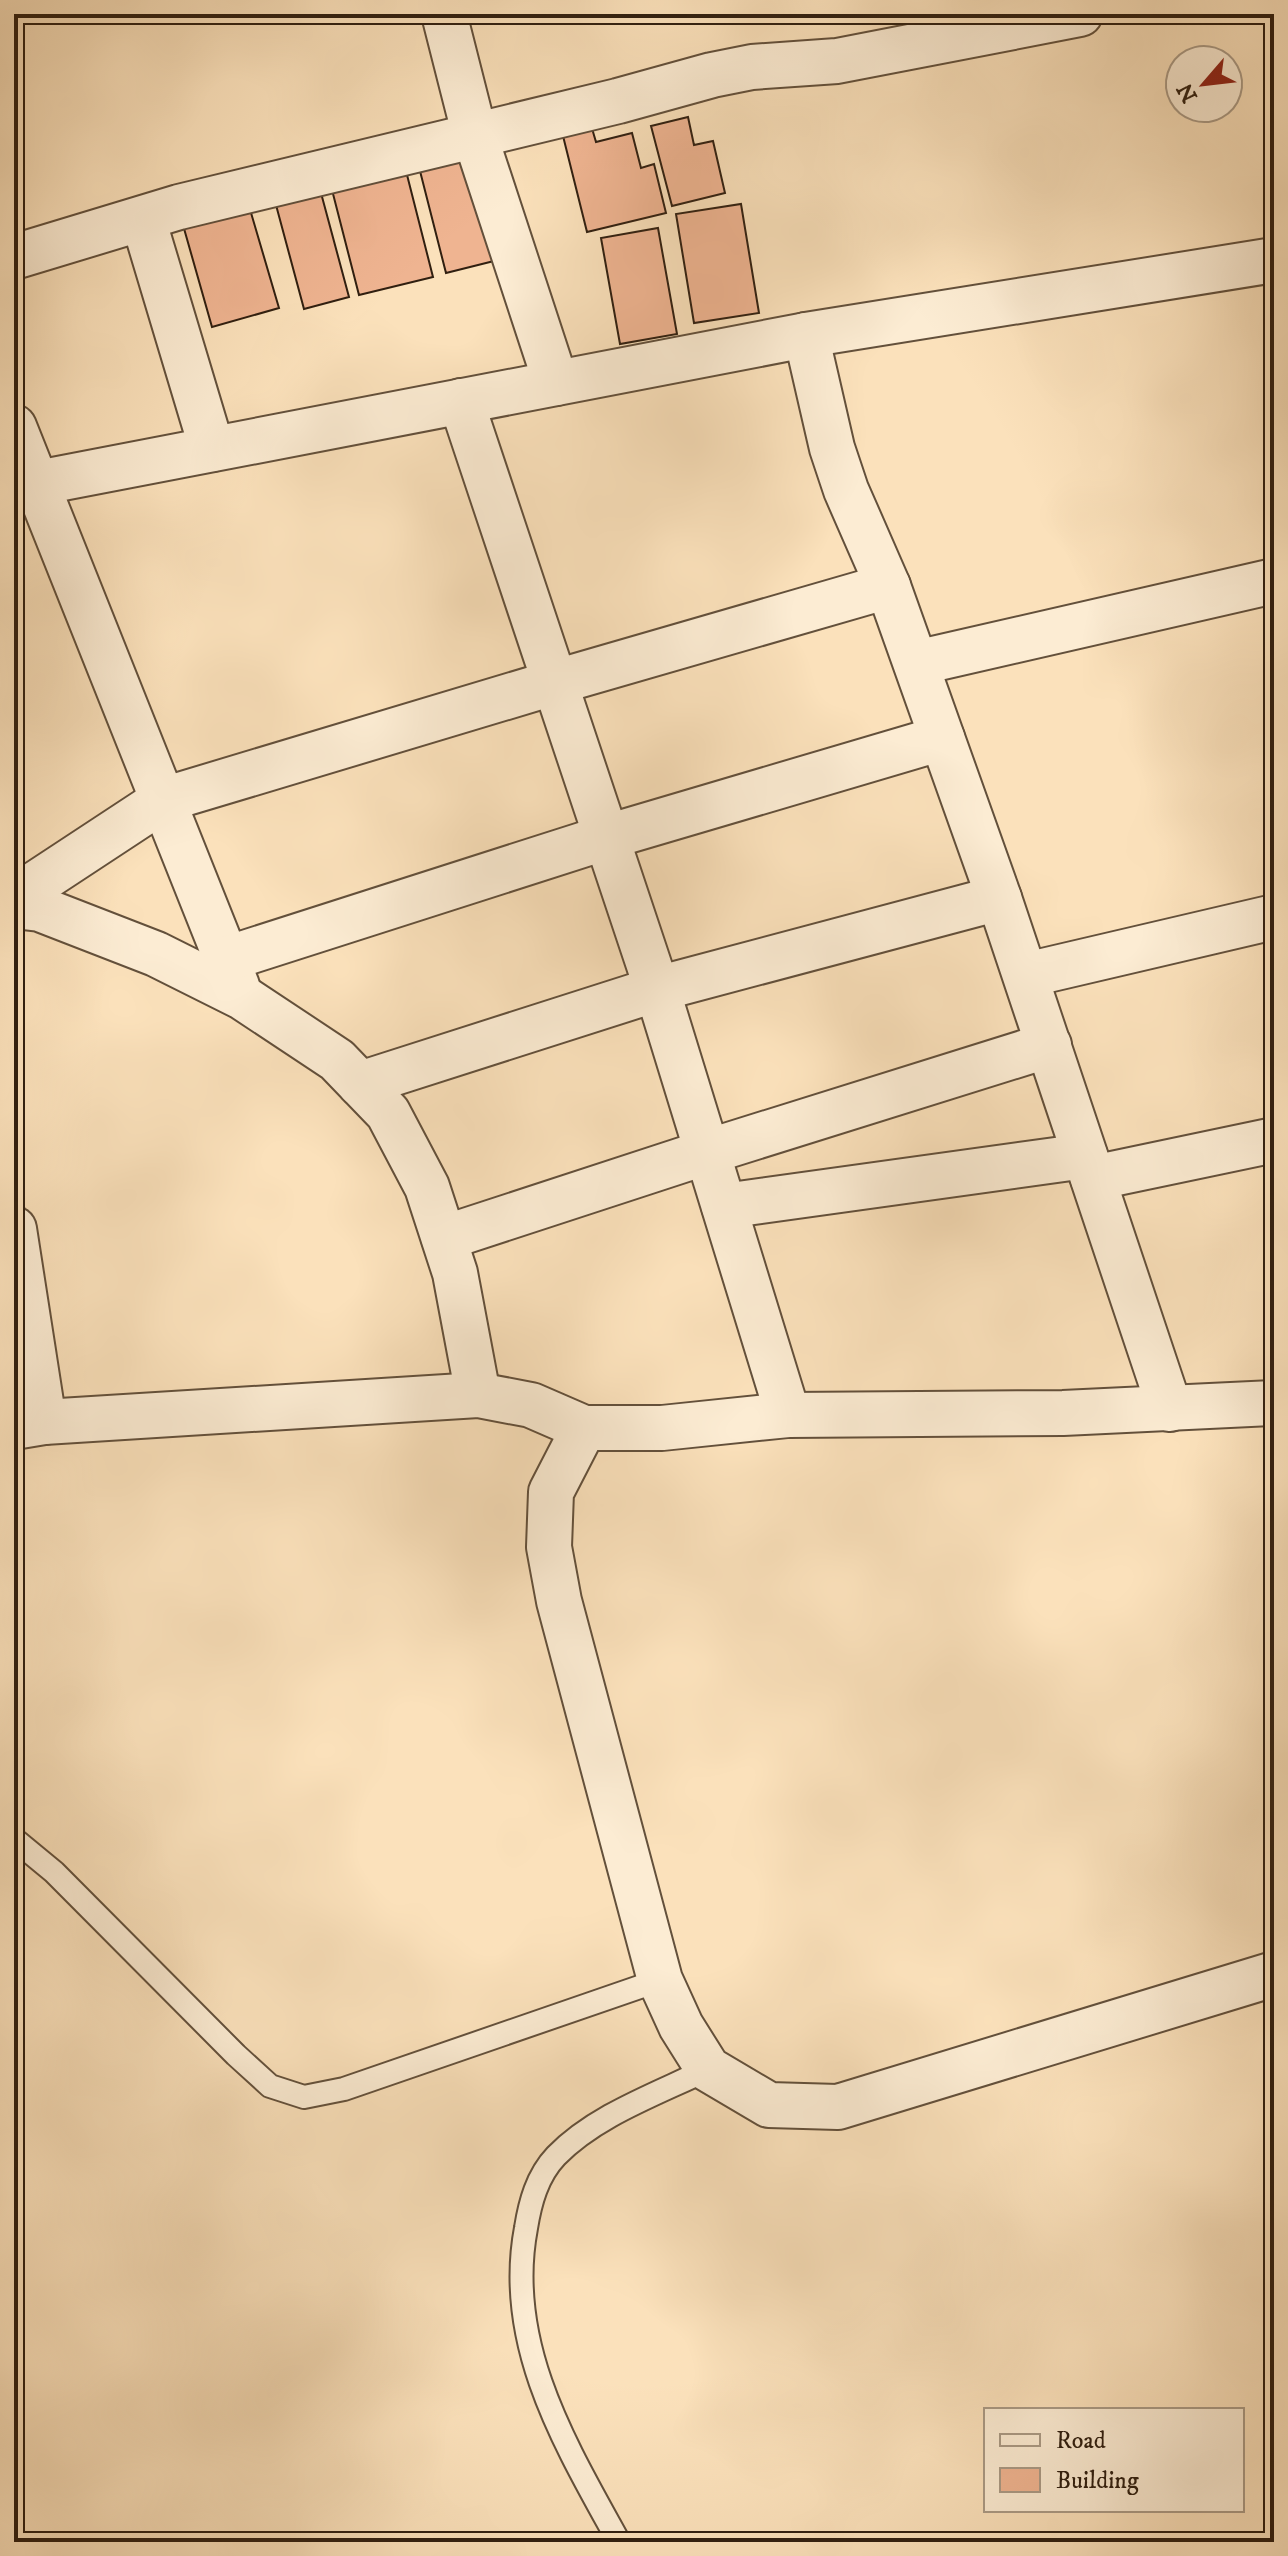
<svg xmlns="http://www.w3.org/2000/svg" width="1288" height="2556" font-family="'IM FELL DW Pica',serif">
  <rect width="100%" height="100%" fill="#fbe1bb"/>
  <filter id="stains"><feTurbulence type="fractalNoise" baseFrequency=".0025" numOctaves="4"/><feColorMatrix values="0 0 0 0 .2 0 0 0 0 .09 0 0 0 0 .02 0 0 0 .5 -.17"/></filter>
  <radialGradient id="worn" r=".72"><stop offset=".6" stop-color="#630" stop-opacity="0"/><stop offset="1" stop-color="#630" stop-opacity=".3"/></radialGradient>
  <g fill="#efb491" stroke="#301f10" stroke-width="2">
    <path d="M688,117L694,145L713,141L725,193L672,206L651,126Z"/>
    <path d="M591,125L596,142L632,133L641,168L654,164L666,213L587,232L562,132Z"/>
    <path d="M468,159L494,261L446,273L420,171Z"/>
    <path d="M405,167L433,277L359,295L331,186Z"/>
    <path d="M321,193L349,297L304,309L276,205Z"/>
    <path d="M741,204L759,313L694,323L676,214Z"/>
    <path d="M249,206L279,308L212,327L183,225Z"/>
    <path d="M658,228L677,334L620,344L601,238Z"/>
  </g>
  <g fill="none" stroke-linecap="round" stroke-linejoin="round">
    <g stroke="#63503b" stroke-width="26">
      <g id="service">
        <path d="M14,1839L54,1872L236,2055L270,2086L304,2097L344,2089L660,1980"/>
        <path d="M619,2542C565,2444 504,2344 526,2228C530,2203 537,2176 556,2156C596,2115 657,2094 708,2069"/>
      </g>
    </g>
    <g stroke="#63503b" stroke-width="48">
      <g id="minor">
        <path d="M444,14L475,136L556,383"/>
        <path d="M143,219L212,449"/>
        <path d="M14,257L179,207L618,101L712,75L752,67L837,61L1080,14"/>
        <path d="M806,335L832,448L846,490L888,586L999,898L1170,1409"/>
        <path d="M461,401L657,989L788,1415"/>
        <path d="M14,427L237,986"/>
        <path d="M37,483L806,335L1274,260"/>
        <path d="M916,663L1274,581"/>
        <path d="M14,898L163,800L556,682L888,586"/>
        <path d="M14,906L40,909L156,954L242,997L337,1060L388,1113L427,1187L455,1273L478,1395"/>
        <path d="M226,959L607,837L942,738"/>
        <path d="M1026,975L1274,917"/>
        <path d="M360,1084L657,989L999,898"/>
        <path d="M1093,1178L1274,1140"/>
        <path d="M724,1206L1085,1156"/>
        <path d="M14,1229L44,1422"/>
        <path d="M444,1238L707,1152L1049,1045"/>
        <path d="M14,1427L44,1422L478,1395L531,1405L584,1428H662L788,1415L1063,1413L1274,1403"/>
        <path d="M584,1428L551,1492L549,1547L559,1601L660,1980L681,2026L708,2069L769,2105L838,2107L1274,1974"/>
      </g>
    </g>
    <use href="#service" stroke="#fcecd3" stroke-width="22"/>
    <use href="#minor" stroke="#fcecd3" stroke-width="44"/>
  </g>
  <rect width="1288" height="2556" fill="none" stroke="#fbe1bb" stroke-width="48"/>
  <rect x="16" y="16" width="1256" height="2524" fill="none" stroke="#301f10" stroke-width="4"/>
  <rect x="24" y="24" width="1240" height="2508" fill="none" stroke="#301f10" stroke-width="2"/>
  <rect x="984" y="2408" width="260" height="104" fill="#fcecd3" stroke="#aa9a85" stroke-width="2"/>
  <rect x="1000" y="2434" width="40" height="12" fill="#fcecd3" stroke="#aa9a85" stroke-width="2"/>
  <text x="1056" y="2448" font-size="24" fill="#301f10">Road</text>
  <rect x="1000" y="2468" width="40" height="24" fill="#efb491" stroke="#aa9a85" stroke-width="2"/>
  <text x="1056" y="2488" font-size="24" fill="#301f10">Building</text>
  <g transform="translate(1204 84) rotate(242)"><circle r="38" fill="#fcecd3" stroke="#aa9a85" stroke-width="2"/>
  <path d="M0-6L14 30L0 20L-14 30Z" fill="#8f2418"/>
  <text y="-12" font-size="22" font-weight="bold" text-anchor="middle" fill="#301f10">N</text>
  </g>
  <rect width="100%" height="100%" filter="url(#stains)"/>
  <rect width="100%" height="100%" fill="url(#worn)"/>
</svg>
